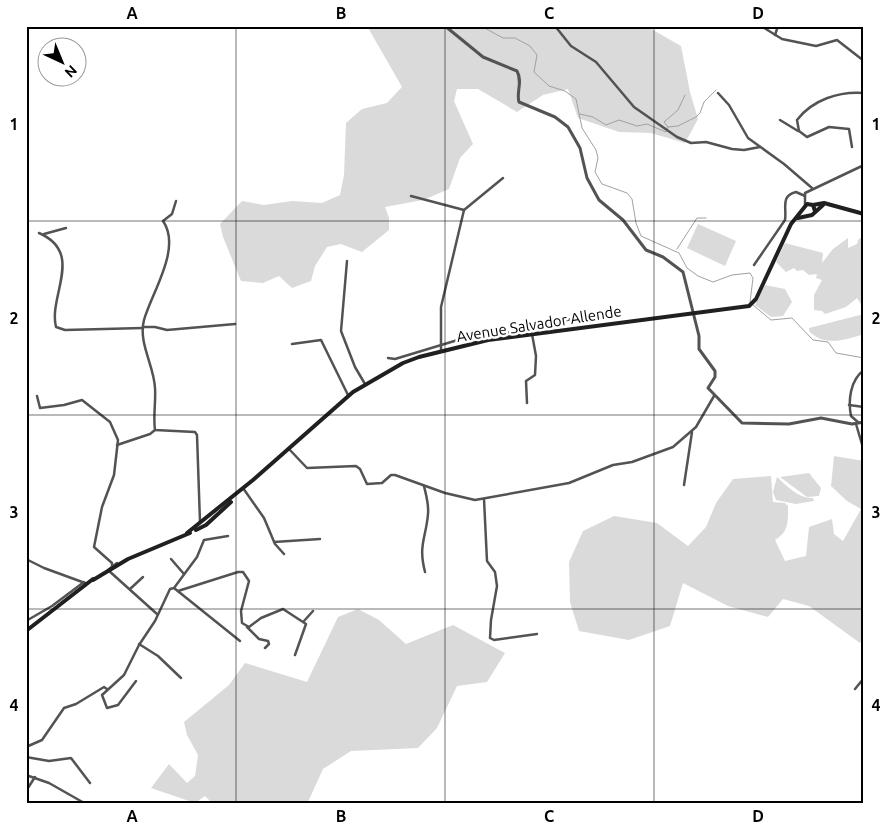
<svg xmlns="http://www.w3.org/2000/svg" width="890" height="830" font-family="Ubuntu,sans-serif">
  <rect width="100%" height="100%" fill="#fff"/>
  <g fill="#dadada">
    <path d="M367,26H646L681,46L690,92L698,119L685,143L651,133L619,132L578,118L568,89L543,95L517,112L478,89H457L454,101L473,144L460,158L449,189L423,200L385,207L389,218V230L362,252L341,244L327,247L315,266L311,281L292,288L279,276L263,283L241,281L223,237L220,224L242,201L264,205L292,201L322,203L340,195L344,175L346,123L362,109L387,103L402,87Z"/>
    <path d="M698,224L736,241L725,266L687,248Z"/>
    <path d="M863,236L864,309L857,298L846,307L825,314L822,311L814,310V295L822,280L816,278L817,274L809,275L803,270L797,271L794,268L786,272L776,262L785,243L823,253L822,263L833,249L848,238V248L857,244L858,240Z"/>
    <path d="M765,285L785,289L792,302L783,316L771,317L755,305Z"/>
    <path d="M864,314V334C845,340 824,347 809,331V328Z"/>
    <path d="M834,456L864,461V638L860,643L809,606L783,599L768,617L728,606L683,583L670,626L629,640L579,631L570,602L569,562L583,531L614,516L657,523L688,546L706,527L716,503L733,479L771,476L773,502L785,503L788,506C788,521 789,532 775,540L785,561L806,556L809,527L832,519L834,534L843,541L861,509L847,501L831,486Z"/>
    <path d="M809,473L821,488L819,496L807,497L780,477Z"/>
    <path d="M777,477C787,486 799,499 813,498L814,501L796,504L776,500L773,492Z"/>
    <path d="M358,609L379,620L406,644L453,625L505,653L487,682L457,686L437,728L418,748L351,751L323,769L307,804H235L233,802L213,804L205,796L195,803L151,788L169,764L187,783L195,776L198,755L187,735L184,722L229,685L245,663L307,682L338,617Z"/>
  </g>
  <g fill="none" stroke-linecap="round" stroke-linejoin="round">
    <g stroke="#a1a1a1" stroke-width="1">
      <path d="M481,26L503,38H515L530,46L537,55L534,72L549,86L565,91L576,99L582,128L596,150L598,158L595,172L602,184L627,193L632,199L636,223L641,236L679,253L687,268L698,276L713,282L732,275L750,273L753,278L750,302"/>
      <path d="M580,114L593,117L606,125L619,120L637,126L647,124L666,132L668,127L664,122L678,110L685,95"/>
      <path d="M668,127L678,126L696,117L700,113L704,102L716,90"/>
      <path d="M677,249L697,218H706"/>
      <path d="M753,305L771,320L792,318L813,340L828,342L836,353L864,358"/>
    </g>
    <g stroke="#535353" stroke-width="2.5">
      <path d="M555,26L571,46L596,62L634,107L677,137L691,143L706,142L732,149L744,150L760,147"/>
      <path d="M761,26L782,39L816,46L837,40L864,61"/>
      <path d="M775,35L778,26"/>
      <path d="M718,93L729,105L748,138L784,164L812,188"/>
      <path d="M780,120L798,131"/>
      <path d="M852,147L849,129L829,127L807,137L799,131L797,120C812,100 839,91 864,93"/>
      <path d="M26,181V183"/>
      <path d="M411,196L464,210L441,307V351"/>
      <path d="M176,201L172,214L163,221C182,248 152,292 144,320C138,343 154,365 155,388C156,402 153,416 155,430L195,432L197,435L200,522"/>
      <path d="M805,206V193L864,165"/>
      <path d="M464,210L503,178"/>
      <path d="M39,233C85,253 48,296 56,327L65,330L143,328"/>
      <path d="M44,234L66,228"/>
      <path d="M347,261L341,331L355,367L365,384"/>
      <path d="M754,265L785,220C787,208 780,196 796,192L805,196"/>
      <path d="M143,327H155L167,330L235,324"/>
      <path d="M292,344L321,340L348,395"/>
      <path d="M388,358L395,359L461,339L548,327L567,320L600,314"/>
      <path d="M37,396L40,408L64,405L82,400L110,422L118,440L114,475L102,507L94,547L112,563V568"/>
      <path d="M527,403L526,381L535,375L536,356L532,334"/>
      <path d="M849,405L864,407"/>
      <path d="M859,423L851,416C848,401 850,380 864,370"/>
      <path d="M856,424L864,451"/>
      <path d="M117,445L150,434L155,430"/>
      <path d="M289,449L307,468L356,466L360,469L367,484L382,483L391,475H395L445,493L475,500L569,483L613,465L632,462L673,447L696,427L714,396"/>
      <path d="M684,485L692,432"/>
      <path d="M424,486C426,495 429,504 428,514C426,538 418,545 425,572"/>
      <path d="M243,488L264,518L275,544L284,554"/>
      <path d="M484,499L487,561L495,572L497,586L491,620L490,638L494,640L537,634"/>
      <path d="M274,542L320,539"/>
      <path d="M26,559L44,568L85,583"/>
      <path d="M171,559L184,574"/>
      <path d="M117,563L108,570L157,614"/>
      <path d="M174,588L240,641"/>
      <path d="M130,589L143,577"/>
      <path d="M178,591L238,572H243L249,581L241,611L242,623L249,627L261,618L283,609L306,624L295,655"/>
      <path d="M26,621L52,606L84,582"/>
      <path d="M304,621L313,611"/>
      <path d="M247,627L259,639L268,641L269,644L265,648"/>
      <path d="M139,644L158,656L181,678"/>
      <path d="M136,681L118,705L107,708L102,695L124,675L139,645L155,621L170,589L174,588L197,557L204,540L228,536"/>
      <path d="M855,689L864,678"/>
      <path d="M26,747L42,740L64,708L76,704L104,687L107,689"/>
      <path d="M26,757L49,761L71,758L90,783"/>
      <path d="M26,775L49,783L86,804"/>
      <path d="M26,791L35,777"/>
    </g>
    <path stroke="#535353" stroke-width="3" d="M445,26L483,57L517,71C523,82 516,92 519,102L555,117L568,127L580,148L587,178L599,200L623,220L646,250L663,257L683,272L699,336V349L715,371V377L708,388L742,423L789,424L821,418L852,424L864,422"/>
    <g stroke="#202020" stroke-width="4">
      <path d="M813,205L824,203L864,214"/>
      <path d="M798,218L812,215L823,205"/>
      <path d="M196,530L206,525L231,502"/>
      <path d="M187,533L253,480L353,392L403,363L419,357L488,340L749,306L756,299L791,224L807,204L813,205L815,211"/>
      <path d="M93,580L128,559L190,533"/>
      <path d="M26,631L93,579"/>
    </g>
  </g>
  <path fill="none" stroke="#000" stroke-width="1" stroke-opacity="0.55" d="M236,26V804M445,26V804M654,26V804M26,221H864M26,415H864M26,609H864"/>
  <g text-anchor="middle" stroke-width="5" stroke-linejoin="round" paint-order="stroke">
    <g font-size="15" fill="#000" stroke="#fff">
      <text transform="translate(539 324) rotate(-9)" y="5">Avenue Salvador Allende</text>
    </g>
  </g>
  <rect width="890" height="830" fill="none" stroke="#ffffff" stroke-width="55"/>
  <g transform="translate(62 62) rotate(136)"><circle r="24" fill="#ffffff" stroke="#999999"/>
  <path d="M0-4L9 19L0 12L-9 19Z" fill="#000000"/>
  <text y="-8" font-size="14" font-weight="bold" text-anchor="middle" fill="#000000">N</text>
  </g>
  <rect x="28" y="28" width="834" height="774" fill="none" stroke="#000" stroke-width="2"/>
  <g font-size="16" text-anchor="middle" font-weight="bold" fill="#000">
    <text x="132" y="19">A</text>
    <text x="341" y="19">B</text>
    <text x="549" y="19">C</text>
    <text x="758" y="19">D</text>
    <text x="14" y="130">1</text>
    <text x="876" y="130">1</text>
    <text x="14" y="324">2</text>
    <text x="876" y="324">2</text>
    <text x="14" y="518">3</text>
    <text x="876" y="518">3</text>
    <text x="14" y="711">4</text>
    <text x="876" y="711">4</text>
    <text x="132" y="822">A</text>
    <text x="341" y="822">B</text>
    <text x="549" y="822">C</text>
    <text x="758" y="822">D</text>
  </g>
</svg>
